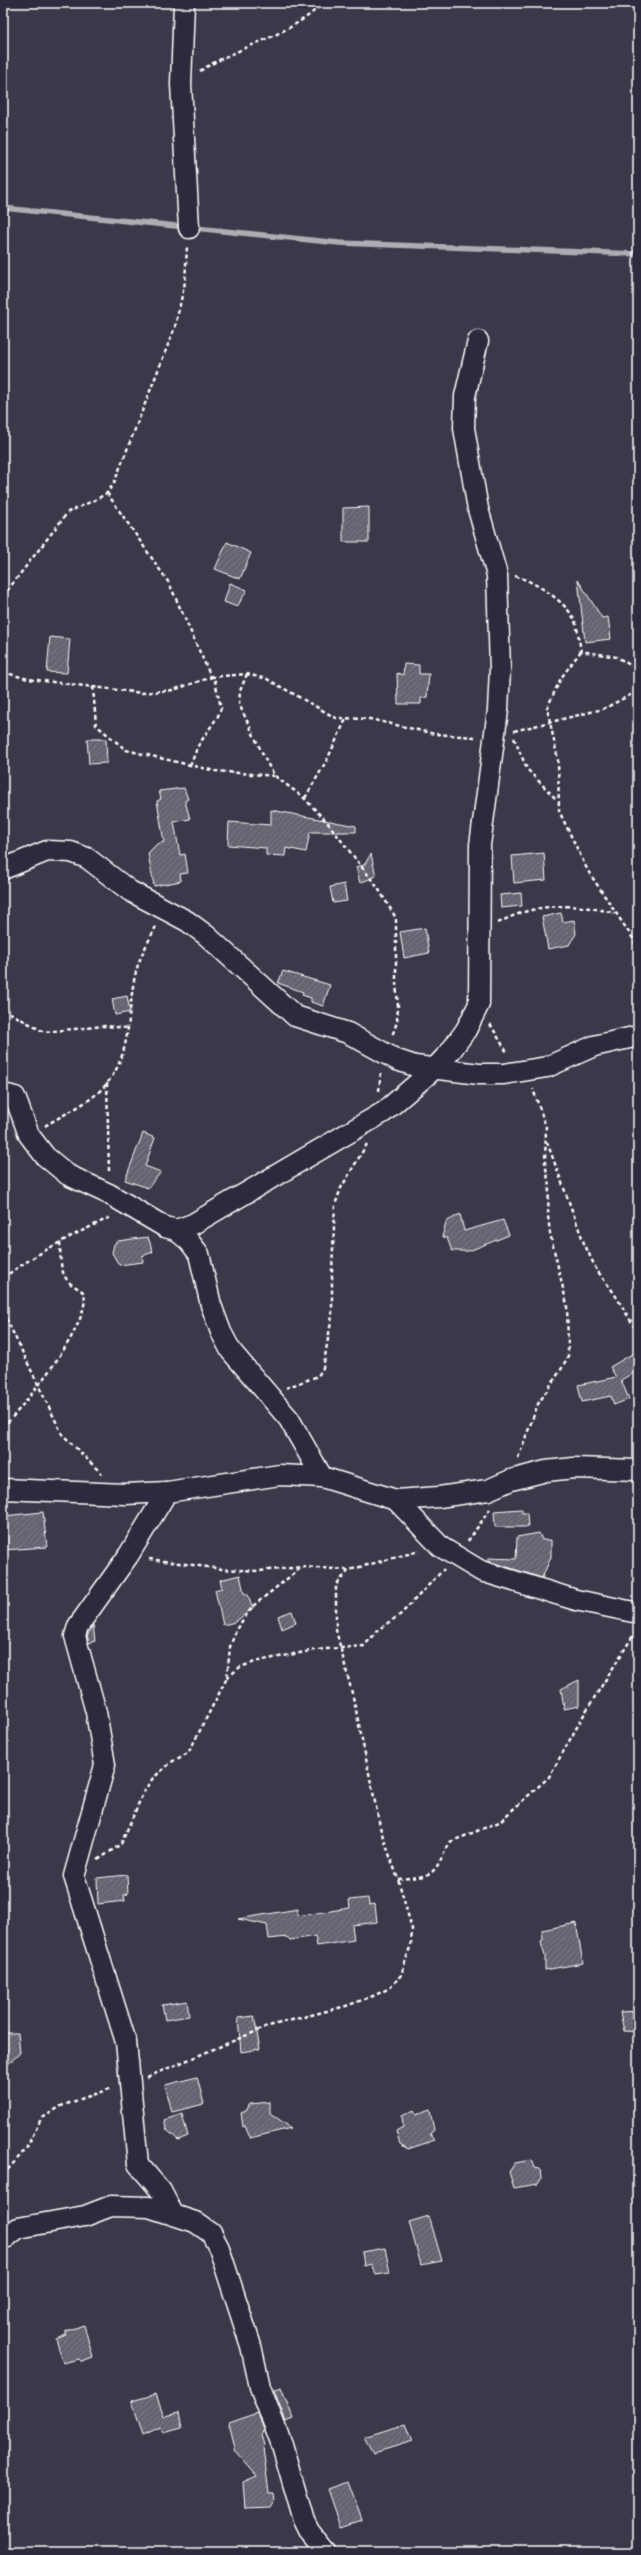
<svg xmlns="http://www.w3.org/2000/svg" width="641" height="2555" font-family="Pangolin,sans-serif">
  <defs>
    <pattern id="building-hatch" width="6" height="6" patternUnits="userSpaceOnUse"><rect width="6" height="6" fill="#666270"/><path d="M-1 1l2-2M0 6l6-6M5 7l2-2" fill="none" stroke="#7d7a85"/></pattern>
  </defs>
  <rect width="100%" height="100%" fill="#3c3749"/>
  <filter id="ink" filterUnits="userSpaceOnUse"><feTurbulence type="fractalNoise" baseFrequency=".025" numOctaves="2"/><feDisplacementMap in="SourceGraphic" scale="8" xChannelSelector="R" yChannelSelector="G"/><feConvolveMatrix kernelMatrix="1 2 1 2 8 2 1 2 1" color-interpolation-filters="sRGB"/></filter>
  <g filter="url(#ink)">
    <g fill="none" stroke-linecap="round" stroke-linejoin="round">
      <path stroke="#afadb4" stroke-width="5.5" d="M3,208L339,243L638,254"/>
    </g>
    <g fill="url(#building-hatch)" stroke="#fff">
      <path d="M369,507V542H343V508Z"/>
      <path d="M227,542L251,553L240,579L215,569Z"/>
      <path d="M578,580L602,618L608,617L611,639L585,642Z"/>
      <path d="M230,583L247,590L237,607L224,602Z"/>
      <path d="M50,637L70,639L67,673L47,672Z"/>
      <path d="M404,664L419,665V674H429L427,697L421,698V704H398L397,673L403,675Z"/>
      <path d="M87,739H106L107,763L89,764Z"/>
      <path d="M184,788L188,799L185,801L190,819L174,822L180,855L185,854L188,873L180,874L181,881L154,886L148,853L157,844L164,842L157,801L161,799L159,791Z"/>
      <path d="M271,810L356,826V832H310L306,852L286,848L285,856L266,855V848L228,845L229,822L271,825Z"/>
      <path d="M544,853L546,880L514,883L512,856Z"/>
      <path d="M371,854L376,876L360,883L356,867L364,865Z"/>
      <path d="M344,884L347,901L333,903L330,887Z"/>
      <path d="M521,893L522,906L501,908L500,895Z"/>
      <path d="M561,913L563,922L574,920L576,934L569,945L548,949L542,917Z"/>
      <path d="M425,928L429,953L404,958L400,932Z"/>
      <path d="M283,971L330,985L323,1006L311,1002V998L302,995L303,992L278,983Z"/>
      <path d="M127,996L130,1012L115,1015L112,999Z"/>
      <path d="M143,1133L155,1138L145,1166L161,1172L148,1188L125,1180Z"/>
      <path d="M460,1214L464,1231L503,1220L509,1235L469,1251H452L447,1238L442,1237L446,1222Z"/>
      <path d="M148,1237L153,1252L142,1256L143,1262L119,1265L112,1253L114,1244L118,1241Z"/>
      <path d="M632,1354L638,1363V1370L621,1380L629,1399L614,1405L611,1396L582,1402L578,1385L616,1377L610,1367Z"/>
      <path d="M522,1509V1513H527L528,1527H495L494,1511Z"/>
      <path d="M43,1512L47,1547L3,1550V1516Z"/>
      <path d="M539,1533L542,1540H551V1557L542,1578L488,1561V1558L516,1559L517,1537Z"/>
      <path d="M240,1575L244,1593L248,1595L253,1608L235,1622L223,1625L215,1590L222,1588L220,1580Z"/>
      <path d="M292,1611L296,1623L282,1629L278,1616Z"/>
      <path d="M93,1625L95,1641L89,1643L87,1636Z"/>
      <path d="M579,1680V1706L564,1709L561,1689Z"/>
      <path d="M127,1875L128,1894L124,1895L125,1901L98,1904L97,1878Z"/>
      <path d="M368,1898L369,1905L375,1904L377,1922L352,1925L354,1940L317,1946L315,1936L290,1940L287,1937L269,1939L267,1925L238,1919L298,1909L297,1916L350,1908L349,1900Z"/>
      <path d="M576,1923L583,1963L545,1970V1956L541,1943L543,1939L542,1930Z"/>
      <path d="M187,2001L189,2016L165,2020L162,2005Z"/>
      <path d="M638,2011V2032L624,2031L620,2012Z"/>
      <path d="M254,2016L260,2049L241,2052L238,2018Z"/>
      <path d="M3,2033H18L20,2053L3,2069Z"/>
      <path d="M197,2077L204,2104L172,2112L165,2085Z"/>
      <path d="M270,2102V2113L291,2128L250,2138L245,2126L243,2127L241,2113L246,2111L250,2104Z"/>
      <path d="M414,2110L416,2115L430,2110L434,2130L430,2134L435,2140L408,2149L400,2144L396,2131L403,2127L402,2116Z"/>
      <path d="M182,2114L188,2136L178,2140L167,2130L164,2120Z"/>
      <path d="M532,2160L535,2168L540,2169L541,2179L538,2184L514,2188L509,2172L515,2163Z"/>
      <path d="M429,2216L442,2261L421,2265L409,2222Z"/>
      <path d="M385,2248L390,2273L376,2275L371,2264L364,2266L362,2252Z"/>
      <path d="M84,2325L93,2358L82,2362L79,2359L63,2363L56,2339L66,2335V2331Z"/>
      <path d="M281,2387L294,2419L286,2422L274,2390Z"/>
      <path d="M156,2394L164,2416L179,2413L182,2428L163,2433L161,2427L143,2435L132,2401Z"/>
      <path d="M258,2413L264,2430L262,2435L265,2445L263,2447L269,2493H274L275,2501L271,2508L245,2509L243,2482L257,2476L236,2452L229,2423Z"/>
      <path d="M406,2424L413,2441L374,2453L365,2437Z"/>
      <path d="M348,2482L362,2520L341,2527L328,2489Z"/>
    </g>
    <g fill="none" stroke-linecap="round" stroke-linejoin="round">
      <g stroke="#fff" stroke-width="23">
        <g id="street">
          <path d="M184,3L181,84L189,228"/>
          <path d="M3,869L47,851L71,852L87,858L130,891L187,921L206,935L295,1016L348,1033L397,1060L415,1066L479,1074H504L547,1067L594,1046L638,1036"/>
          <path d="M3,1094L15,1097L29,1135L45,1156L68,1175L109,1194L165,1227L176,1230L193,1224L384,1112L434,1069L450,1052L466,1030L479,1004L480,845L498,710L500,669L497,575L478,509L464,428L465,396L478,341"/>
          <path d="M176,1230L189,1241L199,1254L211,1305L221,1332L231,1351L289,1419L322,1477"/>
          <path d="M3,1489L125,1494L167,1492L280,1475L322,1477L396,1500L439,1497L488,1490L511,1480L546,1471L574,1468L638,1470"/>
          <path d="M167,1492L128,1556L78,1626L75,1636L96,1712L105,1765L74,1876L126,2042L138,2164L161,2191L173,2214"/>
          <path d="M396,1500L441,1547L481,1571L576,1600L638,1613"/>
          <path d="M3,2240L18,2228L85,2216L111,2206L149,2207L195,2222L211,2233L219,2248L251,2346L260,2387L282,2445L304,2521L309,2531L326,2552"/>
        </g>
      </g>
      <g stroke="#fff" stroke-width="2.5" stroke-dasharray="4 3" stroke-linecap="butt">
        <path d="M200,71C240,45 289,37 323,3"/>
        <path d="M107,493L169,583L211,677"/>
        <path d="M515,576C534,581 563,600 573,617C578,626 579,641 581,651L617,657L638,670"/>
        <path d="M3,596L68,512L97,499L107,493L114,483L175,327L185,282L187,247"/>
        <path d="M581,651L561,678L547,708L558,760L559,811L588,871L634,940L638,951"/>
        <path d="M3,672L28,679L142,693L173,690L212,677"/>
        <path d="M247,674L240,691L239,704L267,763L275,776L304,798L327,822L378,888L396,918V983L398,1006L397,1022L392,1036"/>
        <path d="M211,677L247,674L267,679L336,718L370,719L435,734L475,737"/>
        <path d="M93,687L96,725L126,750L215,771L275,776"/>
        <path d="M514,731L603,709L638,691"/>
        <path d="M514,738L527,769L557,800"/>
        <path d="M190,766L198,746L218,716L221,708L214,677"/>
        <path d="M305,798L327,760L346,719"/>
        <path d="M498,923C537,902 574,903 615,913"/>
        <path d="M3,1009L44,1032L105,1026L128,1028"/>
        <path d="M490,1024L508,1054"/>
        <path d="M107,1083L109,1172"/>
        <path d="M379,1091L381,1072"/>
        <path d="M45,1126C65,1113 93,1102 108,1082C134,1049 126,1006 137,968C141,954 150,939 156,926"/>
        <path d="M547,1142L584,1243L596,1269L614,1293L638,1333"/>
        <path d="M3,1278C37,1253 72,1235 111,1217"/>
        <path d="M3,1312L62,1434L102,1474"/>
        <path d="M286,1388L318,1376L323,1368L332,1316V1270L335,1205L341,1188L367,1144"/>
        <path d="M3,1428C24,1404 92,1325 84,1293C80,1289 75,1287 71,1284C58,1273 61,1255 60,1240"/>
        <path d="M518,1458L538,1404L562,1368L568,1356V1346L567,1305L550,1233L548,1216L549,1186L545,1162L546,1127L533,1089"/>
        <path d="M468,1541L490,1509"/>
        <path d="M149,1559L222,1569L259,1571L302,1567L349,1570"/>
        <path d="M227,1678L240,1667L258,1661L315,1650L364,1646L379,1629L401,1614L444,1569"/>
        <path d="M98,1860L121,1844L144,1791L153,1778L173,1761L188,1753L193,1744L227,1678L230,1647L237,1628L253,1606L302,1567"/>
        <path d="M398,1879C439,1876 432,1874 450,1842L499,1822L549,1777L586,1711L636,1631"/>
        <path d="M147,2077L269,2026L346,2006L373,1996L390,1988L401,1975L411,1944L412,1929L398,1879L381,1831L354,1701L336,1630V1585L349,1570L419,1551"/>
        <path d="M3,2175L26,2149L41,2119L61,2106L112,2088"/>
      </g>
      <use href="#street" stroke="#2f2a3d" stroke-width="20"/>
    </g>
  </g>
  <rect width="641" height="2555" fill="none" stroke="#2f2a3d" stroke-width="16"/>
  <rect x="8" y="8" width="625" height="2539" fill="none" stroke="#fff" stroke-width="1.5" filter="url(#ink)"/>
</svg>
